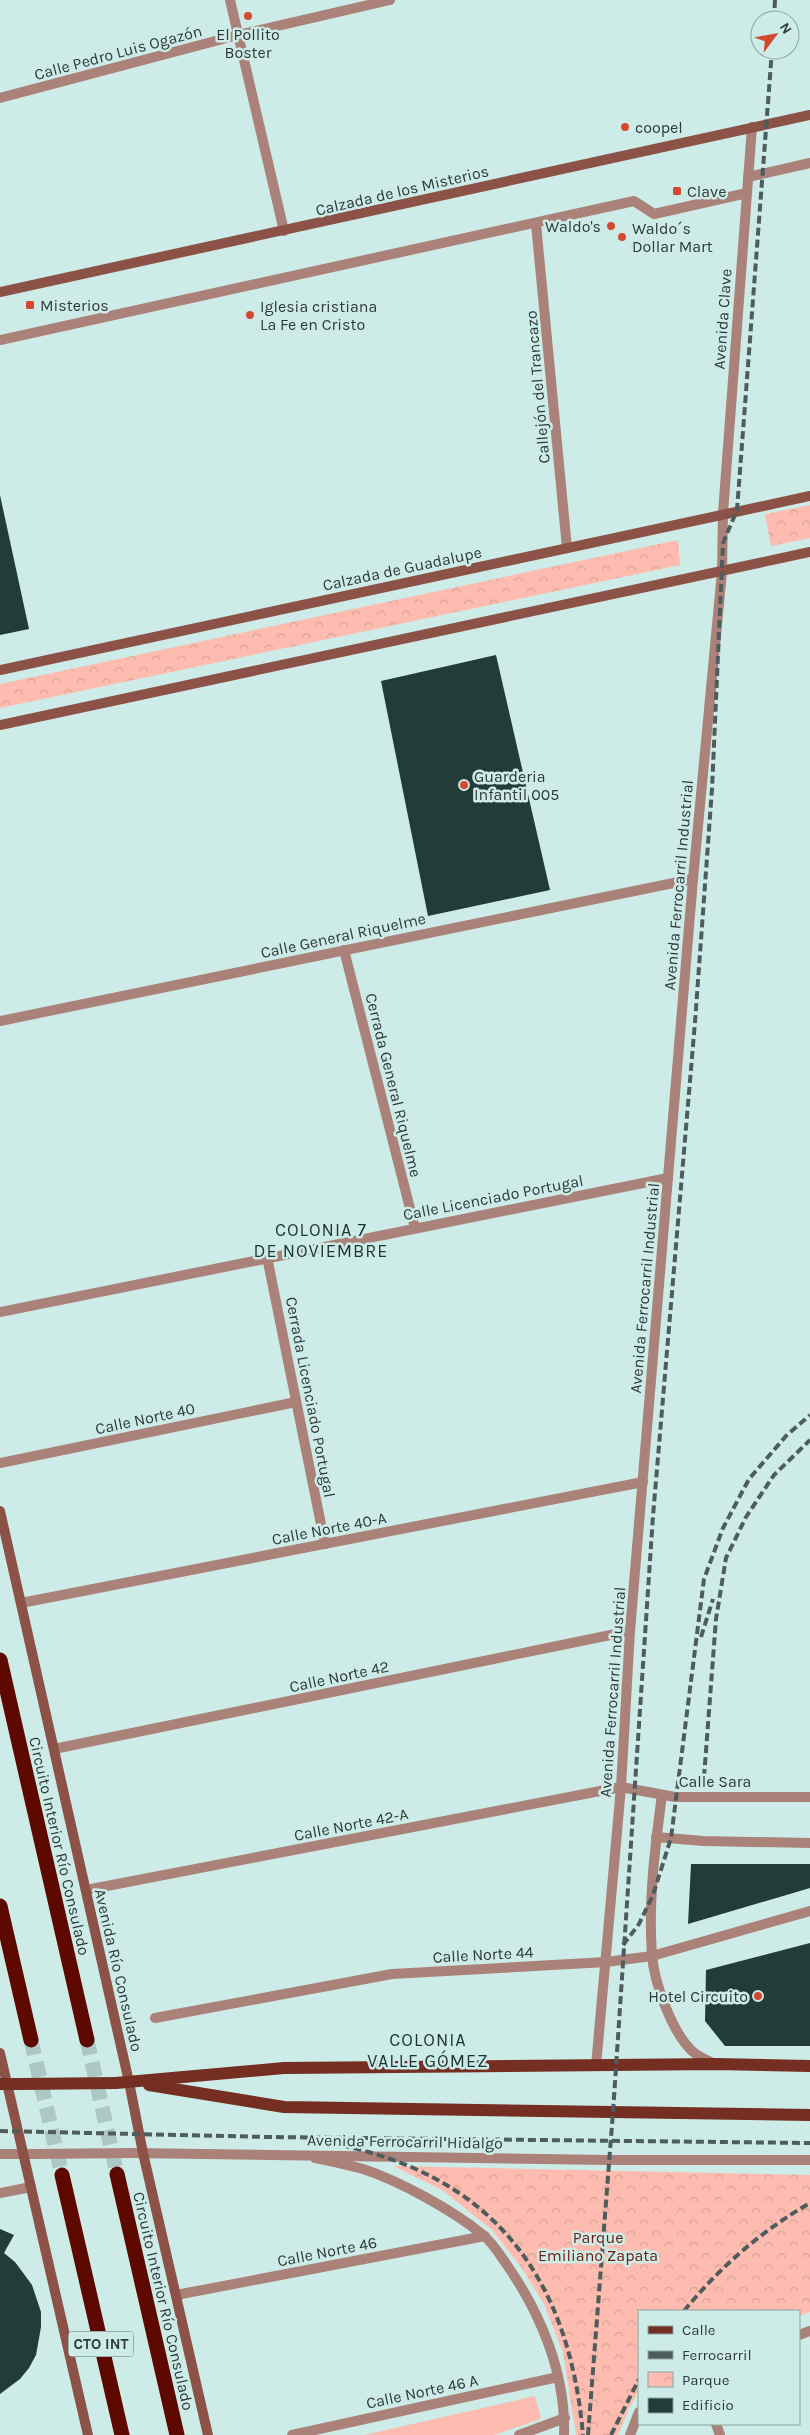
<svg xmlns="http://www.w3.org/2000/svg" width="810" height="2435" font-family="Karla,sans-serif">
  <defs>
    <pattern id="park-crowns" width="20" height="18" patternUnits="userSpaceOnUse" patternTransform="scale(1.25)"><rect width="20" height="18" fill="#fdbcaf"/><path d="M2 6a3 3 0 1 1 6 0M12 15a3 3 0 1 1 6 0" fill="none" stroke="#d9a297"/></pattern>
  </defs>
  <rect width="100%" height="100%" fill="#cdebe7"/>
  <path fill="#fdbcaf" d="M535,2396L541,2419L494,2435H364Z"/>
  <g fill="url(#park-crowns)">
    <path d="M810,505V538L771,546L765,514Z"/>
    <path d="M678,540L680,565L0,708V684Z"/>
    <path d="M393,2166L810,2175V2312L799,2316V2311H639V2391L629,2408L618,2435H576L563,2352L544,2304L521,2267L492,2230L442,2190Z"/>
  </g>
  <g fill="#233c39">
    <path d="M0,495L29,629L0,635Z"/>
    <path d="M496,655L550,890L428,916L381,681Z"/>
    <path d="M691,1864H810V1888L688,1924Z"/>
    <path d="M810,1943V2046H725L705,2021L706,1970Z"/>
    <path d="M0,2229L14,2235L4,2253L15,2262L32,2285L41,2312V2327L36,2355L29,2368L20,2379L0,2394Z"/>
  </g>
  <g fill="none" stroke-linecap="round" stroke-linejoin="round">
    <g stroke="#adc8c4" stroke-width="15" stroke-dasharray="15 8" stroke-linecap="butt">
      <path d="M31,2040L62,2175"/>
      <path d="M87,2040L117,2174"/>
    </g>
    <g stroke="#ab8279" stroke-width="10">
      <path d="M230,0L284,231"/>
      <path d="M0,98L238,35L390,0"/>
      <path d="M748,177L810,163"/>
      <path d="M536,224L567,548"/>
      <path d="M0,340L634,201L654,214L747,193"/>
      <path d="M344,950L415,1228"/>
      <path d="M0,1021L693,879"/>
      <path d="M267,1257L325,1544"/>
      <path d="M0,1312L668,1178"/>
      <path d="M0,1463L296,1402"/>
      <path d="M21,1603L643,1482"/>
      <path d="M54,1749L630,1631"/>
      <path d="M662,1795C655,1847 648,1902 652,1955C654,1982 671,2029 690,2049C696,2056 705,2059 713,2063"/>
      <path d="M656,1837L703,1841L810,1843"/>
      <path d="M86,1890L621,1787L675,1797H810"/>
      <path d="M155,2018L392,1974L606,1962L652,1956L810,1911"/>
      <path d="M596,2066L621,1787L630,1631L693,879L722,572L723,513L752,127"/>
      <path d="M315,2158C331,2161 348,2165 363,2169C400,2181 454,2211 483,2235C493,2243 500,2255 507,2265C541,2314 566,2374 564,2435"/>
      <path d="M0,2193L31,2187"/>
      <path d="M176,2295L485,2236"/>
      <path d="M799,2335L810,2331"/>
      <path d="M716,2424L720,2435"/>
      <path d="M292,2435L558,2377"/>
      <path d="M519,2435L565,2418"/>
      <path d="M630,2435L639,2412"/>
    </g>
    <g stroke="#ab8279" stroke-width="10">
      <path d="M132,2153L609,2160H810"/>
      <path d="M0,2154H35"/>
    </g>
    <g stroke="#8c5247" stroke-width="10">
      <path d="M0,292L810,115"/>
      <path d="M0,670L810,496"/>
      <path d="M0,725L810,552"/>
      <path d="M0,1511L129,2082L143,2153L208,2435"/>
      <path d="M0,2053L88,2435"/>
    </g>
    <g stroke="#742f22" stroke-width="12">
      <path d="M116,2083L284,2068L716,2064L810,2066"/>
      <path d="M0,2084H20"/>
      <path d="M149,2085L284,2107L810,2115"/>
    </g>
    <g stroke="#5d0900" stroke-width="15">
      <path d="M0,1660L87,2040"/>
      <path d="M0,1906L31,2040"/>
      <path d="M117,2174L177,2435"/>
      <path d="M62,2175L122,2435"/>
    </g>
    <g stroke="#4e5d5c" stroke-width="4" stroke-dasharray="8 4" stroke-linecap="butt">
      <path d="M774,20L775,0"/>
      <path d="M701,1637L713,1599"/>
      <path d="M704,1777L716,1619L726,1558L746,1517L774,1475L810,1440"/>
      <path d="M623,1945L639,1924L653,1895L671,1838L704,1579L723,1528L749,1479L786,1436L810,1415"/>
      <path d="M0,2131L268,2137L810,2143"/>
      <path d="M330,2143C491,2173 569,2275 583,2435"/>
      <path d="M684,2311C719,2268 761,2231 810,2203"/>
      <path d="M588,2435L613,2112L653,1516L695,1022L712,789L723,543L737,510L772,50"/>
      <path d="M611,2435L639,2379"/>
    </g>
    <path stroke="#ab8279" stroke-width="10" d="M35,2154L132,2153"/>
    <path stroke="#742f22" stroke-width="12" d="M20,2084L116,2083"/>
  </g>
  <g fill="#d3482f" stroke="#cdebe7" stroke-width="2">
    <circle cx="248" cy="16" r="5"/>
    <circle cx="625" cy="127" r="5"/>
    <rect x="672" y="186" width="10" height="10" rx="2.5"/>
    <circle cx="611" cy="226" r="5"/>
    <circle cx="622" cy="237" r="5"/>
    <rect x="25" y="300" width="10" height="10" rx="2.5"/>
    <circle cx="250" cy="315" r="5"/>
    <circle cx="464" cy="785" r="5"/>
    <circle cx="758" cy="1996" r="5"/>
  </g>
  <g text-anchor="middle" stroke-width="5" stroke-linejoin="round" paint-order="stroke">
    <rect fill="#cdebe7" stroke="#5e6f6d" stroke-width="1" x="68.5" y="2331.5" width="65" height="25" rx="4"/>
    <g font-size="15" font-weight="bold" fill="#2e3a39">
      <text x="101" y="2349">CTO INT</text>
    </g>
    <g font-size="16" fill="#2e3a39" stroke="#cdebe7" text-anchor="start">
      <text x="248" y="40" text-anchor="middle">El Pollito<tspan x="248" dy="18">Boster</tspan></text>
      <text x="635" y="133">coopel</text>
      <text x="687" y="197">Clave</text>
      <text x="601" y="232" text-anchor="end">Waldo's</text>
      <text x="632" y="234">Waldo´s<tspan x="632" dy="18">Dollar Mart</tspan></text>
      <text x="40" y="311">Misterios</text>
      <text x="260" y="312">Iglesia cristiana<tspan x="260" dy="18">La Fe en Cristo</tspan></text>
      <text x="474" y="782">Guarderia<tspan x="474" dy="18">Infantil 005</tspan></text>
      <text x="748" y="2002" text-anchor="end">Hotel Circuito</text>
    </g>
    <g font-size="16" fill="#2e3a39" stroke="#cdebe7">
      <text transform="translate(118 52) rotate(-15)" y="6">Calle Pedro Luis Ogazón</text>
      <text transform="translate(402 190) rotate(-13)" y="6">Calzada de los Misterios</text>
      <text transform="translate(722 319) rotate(-86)" y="6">Avenida Clave</text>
      <text transform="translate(537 387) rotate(-95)" y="6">Callejón del Trancazo</text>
      <text transform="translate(402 568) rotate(-12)" y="6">Calzada de Guadalupe</text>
      <text transform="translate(678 885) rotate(-85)" y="6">Avenida Ferrocarril Industrial</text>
      <text transform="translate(343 935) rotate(-12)" y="6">Calle General Riquelme</text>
      <text transform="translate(394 1085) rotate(76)" y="6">Cerrada General Riquelme</text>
      <text transform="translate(493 1197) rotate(-11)" y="6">Calle Licenciado Portugal</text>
      <text transform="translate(644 1288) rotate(-85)" y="6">Avenida Ferrocarril Industrial</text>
      <text transform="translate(311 1397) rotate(79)" y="6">Cerrada Licenciado Portugal</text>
      <text transform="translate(145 1418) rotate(-12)" y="6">Calle Norte 40</text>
      <text transform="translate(329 1528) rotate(-11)" y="6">Calle Norte 40-A</text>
      <text transform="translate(339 1676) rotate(-12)" y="6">Calle Norte 42</text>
      <text transform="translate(612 1692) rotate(-86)" y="6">Avenida Ferrocarril Industrial</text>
      <text x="715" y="1787">Calle Sara</text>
      <text transform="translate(351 1824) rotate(-11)" y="6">Calle Norte 42-A</text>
      <text transform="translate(60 1846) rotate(77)" y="6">Circuito Interior Río Consulado</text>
      <text transform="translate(483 1954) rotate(-3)" y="6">Calle Norte 44</text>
      <text transform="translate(119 1970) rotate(77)" y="6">Avenida Río Consulado</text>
      <text transform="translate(405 2141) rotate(1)" y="6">Avenida Ferrocarril Hidalgo</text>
      <text transform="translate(327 2251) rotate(-11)" y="6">Calle Norte 46</text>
      <text transform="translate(164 2301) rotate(77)" y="6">Circuito Interior Río Consulado</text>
      <text transform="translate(422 2391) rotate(-12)" y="6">Calle Norte 46 A</text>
    </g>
    <g font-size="16" fill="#6e1c0e" stroke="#cdebe7">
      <text x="598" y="2243">Parque<tspan x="598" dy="18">Emiliano Zapata</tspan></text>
    </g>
    <g font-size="18" letter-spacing="1" fill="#1d3633" stroke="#cdebe7">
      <text x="321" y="1236">COLONIA 7<tspan x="321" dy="21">DE NOVIEMBRE</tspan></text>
      <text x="428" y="2046">COLONIA<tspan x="428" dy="21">VALLE GÓMEZ</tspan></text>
    </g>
  </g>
  <rect x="638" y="2310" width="162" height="115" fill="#cdebe7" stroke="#8da4a1"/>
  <rect x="648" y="2326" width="25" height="8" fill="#742f22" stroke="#8da4a1"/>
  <text x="682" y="2335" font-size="15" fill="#2e3a39">Calle</text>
  <rect x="648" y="2351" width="25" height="8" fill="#4e5d5c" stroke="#8da4a1"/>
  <text x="682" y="2360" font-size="15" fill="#2e3a39">Ferrocarril</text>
  <rect x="648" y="2372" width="25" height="15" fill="url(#park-crowns)" stroke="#8da4a1"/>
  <text x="682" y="2385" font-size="15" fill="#2e3a39">Parque</text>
  <rect x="648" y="2398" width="25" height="15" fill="#233c39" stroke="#8da4a1"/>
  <text x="682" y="2410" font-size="15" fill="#2e3a39">Edificio</text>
  <g transform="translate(775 35) rotate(58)"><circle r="24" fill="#cdebe7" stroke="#8da4a1"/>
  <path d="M0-4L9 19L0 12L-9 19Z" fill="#d3482f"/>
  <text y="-8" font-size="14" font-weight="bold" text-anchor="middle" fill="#2e3a39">N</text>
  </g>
</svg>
